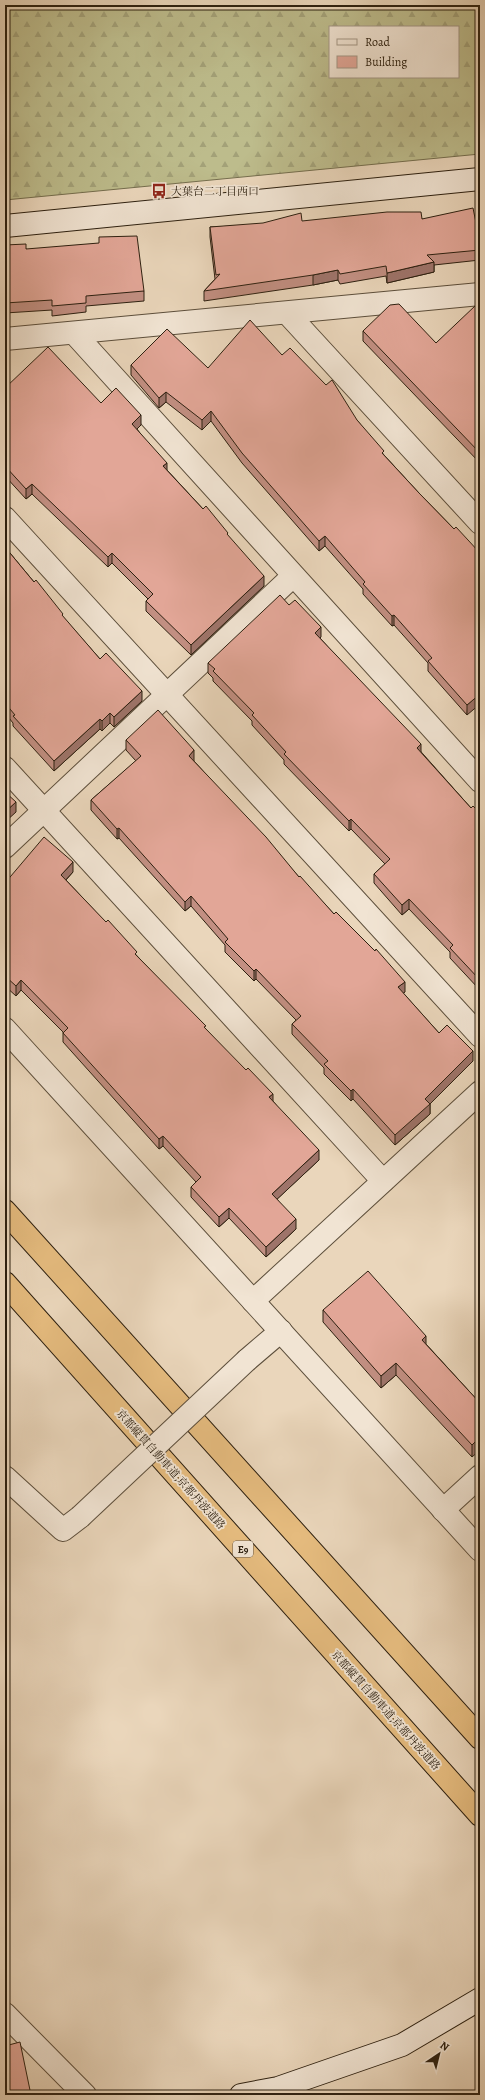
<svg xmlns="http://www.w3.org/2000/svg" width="485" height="2100" font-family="Alegreya,'Noto Serif JP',serif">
  <defs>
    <pattern id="forest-firs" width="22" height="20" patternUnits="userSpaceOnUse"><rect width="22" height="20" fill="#bdbc8c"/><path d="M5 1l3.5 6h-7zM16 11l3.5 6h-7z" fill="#a3a178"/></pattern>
  </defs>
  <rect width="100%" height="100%" fill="#ead6bb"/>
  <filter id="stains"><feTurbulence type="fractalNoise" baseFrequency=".005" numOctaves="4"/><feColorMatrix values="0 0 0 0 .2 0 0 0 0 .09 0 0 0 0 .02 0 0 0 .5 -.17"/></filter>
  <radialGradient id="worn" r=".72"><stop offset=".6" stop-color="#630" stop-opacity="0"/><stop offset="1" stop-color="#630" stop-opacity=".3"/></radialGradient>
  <path fill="url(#forest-firs)" stroke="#756e4e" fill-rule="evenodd" d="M5,5H480V154L5,200ZM330,27H458V77H330Z"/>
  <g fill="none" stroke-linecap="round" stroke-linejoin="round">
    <g stroke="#5c4e3b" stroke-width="24">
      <g id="street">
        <path d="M287,313L480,523"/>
        <path d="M74,333L480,781"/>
        <path d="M5,339L480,294"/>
        <path d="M5,518L480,1036"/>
        <path d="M5,768L383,1181"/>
        <path d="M5,847L293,576"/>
        <path d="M5,1029L480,1550"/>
        <path d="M253,1301L480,1092"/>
        <path d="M247,1360L281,1331"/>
        <path d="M5,1477L63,1530L80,1517"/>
        <path d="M443,1510L480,1476"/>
        <path d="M5,2014L85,2095"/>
      </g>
    </g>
    <g stroke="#2d2010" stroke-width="24">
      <g id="secondary">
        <path d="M5,226L480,179"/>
        <path d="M241,2095L278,2088L402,2045L480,1999"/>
      </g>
    </g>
    <g stroke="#2d2010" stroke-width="24">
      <g id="highway">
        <path d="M5,1211L480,1738"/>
        <path d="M5,1283L480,1815"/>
      </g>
    </g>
    <use href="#street" stroke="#f1e4d3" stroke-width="22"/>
    <use href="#secondary" stroke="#f1e4d3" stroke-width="22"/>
    <use href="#highway" stroke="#e5bb7e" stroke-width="22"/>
    <g stroke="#5c4e3b" stroke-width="24" stroke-linecap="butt">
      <path id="street-bridge" d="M80,1517L247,1360"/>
    </g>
    <use href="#street-bridge" stroke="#f1e4d3" stroke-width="22"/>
  </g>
  <g fill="#c28f82" stroke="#2d2010">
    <path d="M422,219L480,243V260L434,265V272L387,283L386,276L340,284L338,280L313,285L204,301V291L215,279L210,237V227Z"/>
    <path d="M5,245L26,249L144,291V301L86,306V312L52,316V310L5,313Z"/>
    <path d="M480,309V463L363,341V331L436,343Z"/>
    <path d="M282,355L357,420L384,455L419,493L454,529L480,553L467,715L428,671V663L394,625L392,626L363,594V589L325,546L319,551L242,463L211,421L202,430L166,402L159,408L131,375V365L208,368Z"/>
    <path d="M5,388L101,403L141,425L137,429L167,470L228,536L264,586L191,655L146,611V601L148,599L112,563L108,567L32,494L26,499L5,476Z"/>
    <path d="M5,547L63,617L100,659L142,701L114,727L110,723L102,731L100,729L54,771L13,726V723L5,713Z"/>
    <path d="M289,605L321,637L320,638L471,808L480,813V987L479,989L450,958V952L409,909L402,915L374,883V874L385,864L351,829L349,831L284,764V760L252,725V721L213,681V678L208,673V663Z"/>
    <path d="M126,740L194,760V761L299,877L334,914L405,992L403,993L439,1033L473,1061L430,1104V1114L395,1145L353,1099L351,1101L324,1074V1068L292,1034V1024L296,1020L256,979L254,981L225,952V945L191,906L185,911L119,838L117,839L91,810V800L136,761L126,750Z"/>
    <path d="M73,872L66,880L273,1101L319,1160L277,1199L296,1229L266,1257L229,1218L219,1227L191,1197V1187L196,1182L163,1146L159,1149L63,1042V1032L21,990L16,996L5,986V883Z"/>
    <path d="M323,1310L426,1344L480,1403L472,1457L396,1375L381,1388L323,1322Z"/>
  </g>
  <g fill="#9e746a" stroke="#2d2010">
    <path d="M434,262V272L387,283V273Z"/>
    <path d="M338,270V280L313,285V275Z"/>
    <path d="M166,392V402L159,408V398Z"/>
    <path d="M211,411V421L202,430V420Z"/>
    <path d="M141,415V425L132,434V424Z"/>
    <path d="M167,463V473L163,466Z"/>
    <path d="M32,484V494L26,499V489Z"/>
    <path d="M325,536V546L319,551V541Z"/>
    <path d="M112,553V563L108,567V557Z"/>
    <path d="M264,576V586L191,655V645Z"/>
    <path d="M394,615V625L392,626V616Z"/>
    <path d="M321,627V637L315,643V633Z"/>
    <path d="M142,691V701L114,727V717Z"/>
    <path d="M480,694V704L467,715V705Z"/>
    <path d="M110,713V723L102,731V721Z"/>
    <path d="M100,719V729L54,771V761Z"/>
    <path d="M421,744V754L417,748Z"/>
    <path d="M194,750V760L189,766V756Z"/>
    <path d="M16,802V812L5,822V812Z"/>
    <path d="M351,819V829L349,831V821Z"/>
    <path d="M119,828V838L117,839V829Z"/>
    <path d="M73,862V872L61,885V875Z"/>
    <path d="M191,896V906L185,911V902Z"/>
    <path d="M409,899V909L402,915V905Z"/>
    <path d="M256,969V979L254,981V971Z"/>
    <path d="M480,977V987L479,989V979Z"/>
    <path d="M21,980V990L16,996V986Z"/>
    <path d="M405,982V992L398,997V987Z"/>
    <path d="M473,1051V1061L430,1104V1114L395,1145V1135L425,1099Z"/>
    <path d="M353,1089V1099L351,1101V1091Z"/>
    <path d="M273,1094V1104L269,1097Z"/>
    <path d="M163,1136V1146L159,1149V1139Z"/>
    <path d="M319,1150V1160L272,1204V1194Z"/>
    <path d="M229,1208V1218L219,1227V1217Z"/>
    <path d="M296,1219V1229L266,1257V1247Z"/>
    <path d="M426,1336V1348L422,1340Z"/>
    <path d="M396,1363V1375L381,1388V1376Z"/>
    <path d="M480,1437V1450L472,1457V1445Z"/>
  </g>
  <g fill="#e2a697" stroke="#2d2010">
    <path d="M473,208L480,243V250L427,255L434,262L387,273L386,266L340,274L338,270L313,275L204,291L220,274L216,275L210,227L263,223L301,213L302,221L387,212H421L422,219Z"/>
    <path d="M137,236L144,291L86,296V303L52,306V300L5,303V245L26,244V249L99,243V237Z"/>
    <path d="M399,304L436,343L476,305L480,309V453L363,331L390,305Z"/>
    <path d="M250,320L282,355L290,348L326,385L332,380L357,420L384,451L382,453L419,493L454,529L456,527L480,553V561H479L480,562V694L467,705L428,661L432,658L394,615L392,616L363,584L365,582L325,536L319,541L242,453L211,411L202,420L166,392L159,398L131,365L167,329L208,368Z"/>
    <path d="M48,347L101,403L116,388L141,415L132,424L167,463L163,466L203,509L206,506L228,533L227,534L264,576L191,645L146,601L153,594L112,553L108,557L32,484L26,489L5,466V454L8,451L5,447V388Z"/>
    <path d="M5,547L34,582L36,580L63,614L62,615L100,659L106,653L142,691L114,717L110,713L102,721L100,719L54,761L13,716L15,715L5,703Z"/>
    <path d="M280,595L289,605L295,600L321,627L315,633L421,744L417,748L471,808L473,806L480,813V977L479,979L450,948L453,945L409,899L402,905L374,874L390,859L351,819L349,821L284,754L286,752L252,715L254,713L213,671L215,669L208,663Z"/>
    <path d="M158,710L194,750L189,756L266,837L299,877L300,876L334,914L336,912L375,951L376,949L405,982L398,987L439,1033L447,1025L473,1051L425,1099L430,1104L395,1135L353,1089L351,1091L324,1064L328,1061L292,1024L301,1016L256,969L254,971L225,942L228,939L191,896L185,902L119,828L117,829L91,800L141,756L126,740Z"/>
    <path d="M5,792L16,802L5,812Z"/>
    <path d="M44,837L73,862L61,875L106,922L108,920L137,952L135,954L206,1026L204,1027L246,1070L248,1068L273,1094L269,1097L319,1150L272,1194L296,1219L266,1247L229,1208L219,1217L191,1187L201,1177L163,1136L159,1139L63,1033L68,1028L21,980L16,986L5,976V883Z"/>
    <path d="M368,1271L426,1336L422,1340L480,1403V1437L472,1445L396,1363L381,1376L323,1310Z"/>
    <path d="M20,2042L31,2095H5V2046Z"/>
  </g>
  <defs>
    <g id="bus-bare" transform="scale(1.2)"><path d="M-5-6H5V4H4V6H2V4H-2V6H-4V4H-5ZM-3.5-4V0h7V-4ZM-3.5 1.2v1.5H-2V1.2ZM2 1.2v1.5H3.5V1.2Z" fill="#8f2418" stroke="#f1e4d3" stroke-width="2.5" paint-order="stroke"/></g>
  </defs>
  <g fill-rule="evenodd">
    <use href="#bus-bare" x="159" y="191"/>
  </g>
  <g text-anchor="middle" stroke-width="3.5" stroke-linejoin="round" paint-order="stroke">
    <rect fill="#f1e4d3" stroke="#685b4a" stroke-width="1" x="233" y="1541" width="20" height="16" rx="3"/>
    <g font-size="10" font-weight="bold" fill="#2d2010">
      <text x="243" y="1553">E9</text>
    </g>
    <g font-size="11" fill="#2d2010" stroke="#f1e4d3" text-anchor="start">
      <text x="171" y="195">大葉台二丁目西口</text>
    </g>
    <g font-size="11" fill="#2d2010" stroke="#f1e4d3">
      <text transform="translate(171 1469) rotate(48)" y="4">京都縦貫自動車道;京都丹波道路</text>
      <text transform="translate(386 1710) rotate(48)" y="4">京都縦貫自動車道;京都丹波道路</text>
    </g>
  </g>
  <rect width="485" height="2100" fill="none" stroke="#ead6bb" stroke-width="20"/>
  <rect x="6" y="6" width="473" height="2088" fill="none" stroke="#2d2010" stroke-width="2"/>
  <rect x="10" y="10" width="465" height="2080" fill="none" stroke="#2d2010"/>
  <rect x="329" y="26" width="130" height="52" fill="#f1e4d3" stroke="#a39685"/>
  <rect x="337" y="39" width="20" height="6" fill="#f1e4d3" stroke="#a39685"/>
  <text x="365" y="46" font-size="12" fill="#2d2010">Road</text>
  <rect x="337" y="56" width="20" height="12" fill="#e2a697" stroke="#a39685"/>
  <text x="365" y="66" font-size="12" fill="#2d2010">Building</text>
  <g transform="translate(439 2054) rotate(35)" stroke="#f1e4d3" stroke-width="3" paint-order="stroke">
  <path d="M0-3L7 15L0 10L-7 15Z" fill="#2d2010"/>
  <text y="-6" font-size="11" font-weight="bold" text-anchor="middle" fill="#2d2010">N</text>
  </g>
  <rect width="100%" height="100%" filter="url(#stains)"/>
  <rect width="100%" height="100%" fill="url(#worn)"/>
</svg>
